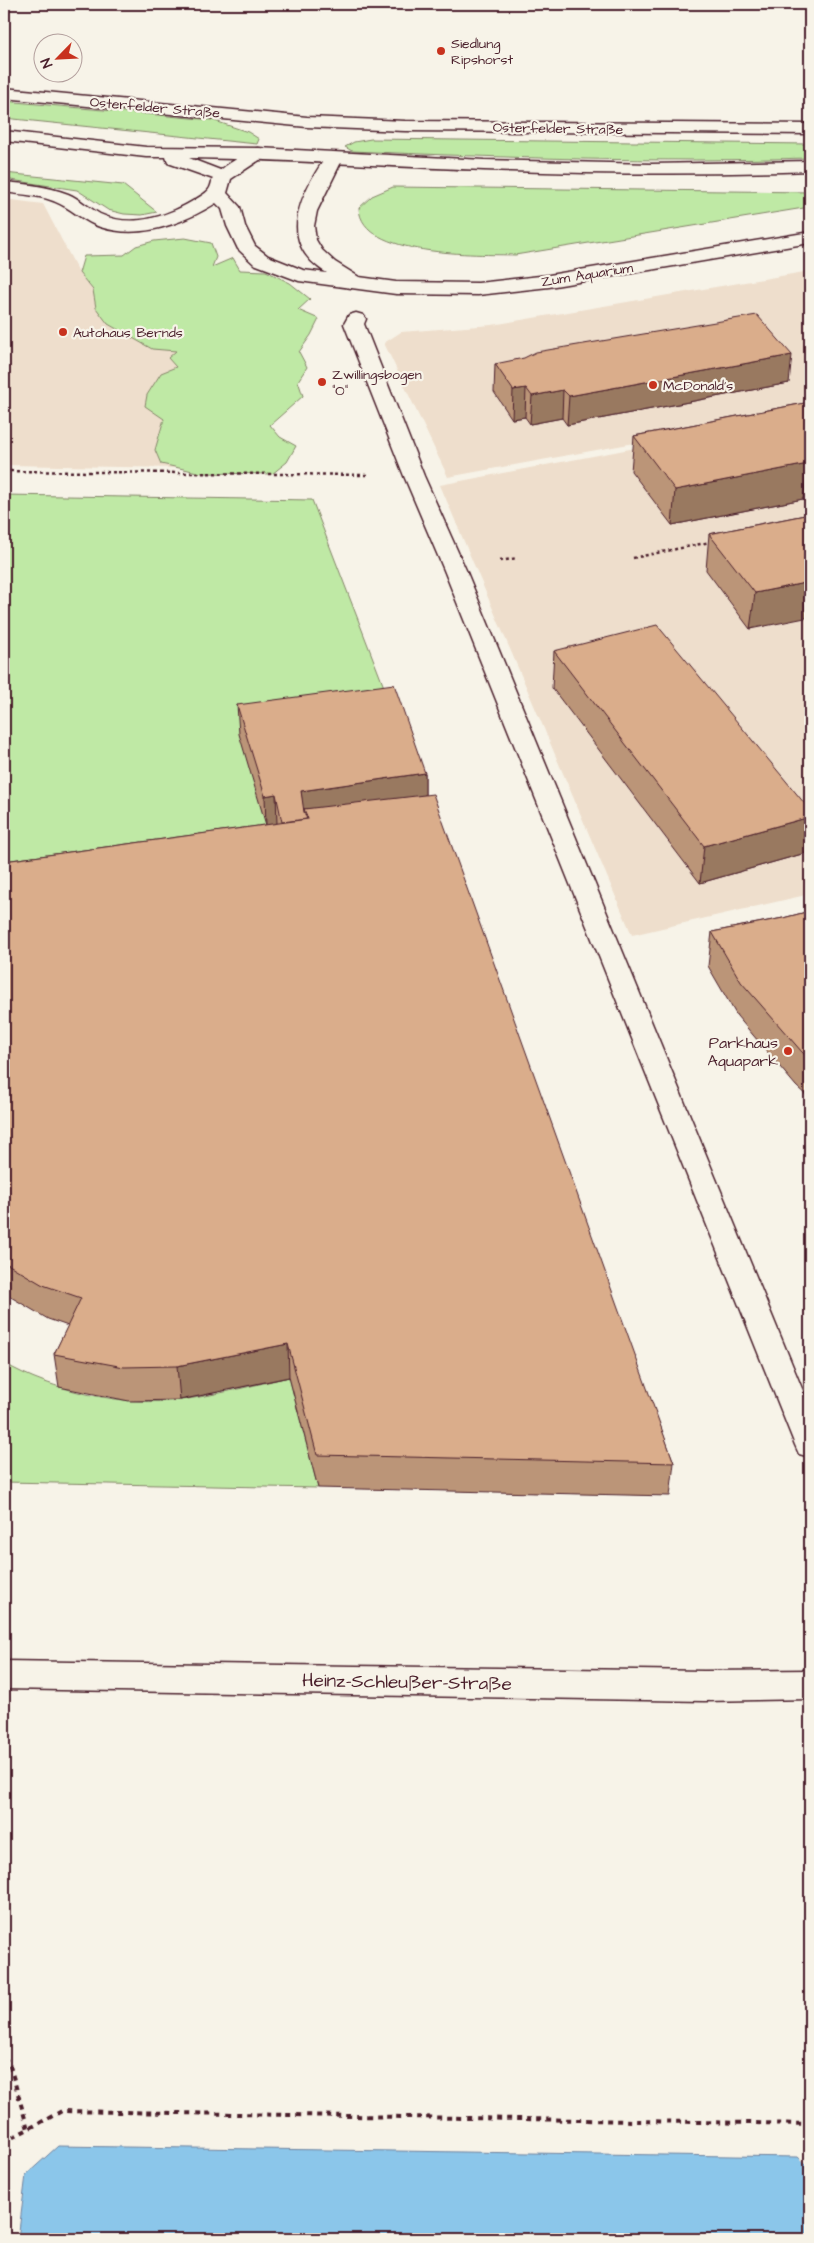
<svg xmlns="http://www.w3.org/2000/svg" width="814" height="2243" font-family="'Architects Daughter',sans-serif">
  <rect width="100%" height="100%" fill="#f7f3e8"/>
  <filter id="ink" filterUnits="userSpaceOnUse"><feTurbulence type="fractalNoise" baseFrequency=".02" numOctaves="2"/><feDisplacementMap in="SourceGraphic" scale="10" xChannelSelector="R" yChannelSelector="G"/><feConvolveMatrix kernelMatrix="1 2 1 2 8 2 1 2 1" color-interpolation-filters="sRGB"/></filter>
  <g filter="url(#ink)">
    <g fill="#eedecc">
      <path d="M4,199L43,204L79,273L93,290L96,308L152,349L176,350V367L164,419L155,450L161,464L179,468L4,465Z"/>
      <path d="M810,271V411L448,477L384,343L401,332L492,325Z"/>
      <path d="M810,415V894L632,935L440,485Z"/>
    </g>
    <g fill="#bfe9a5" stroke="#848468">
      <path d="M4,101L212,120L248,132L259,139L257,144L237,142L4,118Z"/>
      <path d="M371,139L810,144V158C658,163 505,158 352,151L345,147L354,142Z"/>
      <path d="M4,173L123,185L157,212L142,215L124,214L108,210L77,190L4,179Z"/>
      <path d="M393,187L810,192V207L515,255C479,254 361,258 359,208L372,196Z"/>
      <path d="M185,238L211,243L216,257L212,267L233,258L240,270L266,271L290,283L310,299L298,310L319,319L311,335L299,352L307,367L298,381L303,396L270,425L280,437L296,446L287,462L272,474L202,473L161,464L155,450L164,419L145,406L147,395L161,373L176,367L168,358L176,351L152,349L108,324L96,308L93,290L79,273L84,256L124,255L136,246L154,241Z"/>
      <path d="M4,495L312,500L394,713L425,803L4,896Z"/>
      <path d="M4,1363C51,1391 126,1407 181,1400C217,1395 254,1385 289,1377L318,1488L4,1482Z"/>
    </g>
    <path fill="#8bc6ea" stroke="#71839e" d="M58,2146L798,2157L810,2168V2239H18L26,2175Z"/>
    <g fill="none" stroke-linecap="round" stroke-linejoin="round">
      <g stroke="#4a1f2b" stroke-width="3">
        <g id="street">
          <path d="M258,148L264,149L267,153L264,157L231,179L227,193L240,207L245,226L255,246L268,256L303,270L327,273C275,243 301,192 328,154H340L343,158L317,211L314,226L316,240L322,250L335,262L359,277L396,282L478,283L549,275L810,232V243L549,287L478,295L396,294L299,281L254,264L238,249L227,226L222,209L216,203C182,224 140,240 100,227C85,222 74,211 60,204C43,195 23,195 4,192V182C25,184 47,186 68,194C80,199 89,208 100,214C135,230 174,214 204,194C215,187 209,179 217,173C227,164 240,157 252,149Z"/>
          <path d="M356,313L363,315L366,319L364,324L424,476L466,570L810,1408V1457L799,1454L795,1445L444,570L404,476L344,324L349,315Z"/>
          <path d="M4,1661L704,1671L810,1670V1699L704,1701L4,1689Z"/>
        </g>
      </g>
      <g stroke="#4a1f2b" stroke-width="3">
        <g id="secondary">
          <path d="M4,88L307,117L405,121L810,124V134L405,131L307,127L4,98Z"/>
          <path d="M4,131L146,147L258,148L484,160L652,164L810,161V171C702,175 593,174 484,170C386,167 288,159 189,158L228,173L231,177L228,181L222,182L168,163L166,157H146L4,141Z"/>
        </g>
      </g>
      <g stroke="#4a1f2b" stroke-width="2.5" stroke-dasharray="3 3" stroke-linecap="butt">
        <path d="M4,471L368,475"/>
        <path d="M633,558L710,542"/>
        <path d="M500,561L517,558"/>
      </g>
      <g stroke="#4a1f2b" stroke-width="4" stroke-dasharray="5 5" stroke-linecap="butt">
        <path d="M4,2057L10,2066L28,2129"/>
        <path d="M4,2142L62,2111L810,2124"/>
      </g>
      <use href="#street" fill="#f7f3e8" fill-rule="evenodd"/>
      <use href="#secondary" fill="#f7f3e8" fill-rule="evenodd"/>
    </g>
    <g fill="#bb9578" stroke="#4a1f2b">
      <path d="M495,364L789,383L567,425L562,418L530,424L525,417L512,419L494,392Z"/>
      <path d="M810,402V508L803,499L672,525L631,471L634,436Z"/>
      <path d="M810,514L750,629L706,570L709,534Z"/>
      <path d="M554,651L809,852L700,883L552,688Z"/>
      <path d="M237,705L425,773V795L674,1463L670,1496L318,1488L289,1377L180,1400L129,1401L59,1387L54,1354L68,1326L48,1319L4,1293V861L266,825L239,734Z"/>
      <path d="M810,911V1099L796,1086L737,1016L708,966L712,932L783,918Z"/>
    </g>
    <g fill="#997961" stroke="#4a1f2b">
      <path d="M792,355L789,383L567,425L569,396Z"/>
      <path d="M526,388L525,417L512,419L513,390Z"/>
      <path d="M563,390L562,418L530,424L532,396Z"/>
      <path d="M808,464L803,499L672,525L675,490Z"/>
      <path d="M810,582V617L750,629L755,593Z"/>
      <path d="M425,773V803L304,809V821L301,791Z"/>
      <path d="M276,794L277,824L266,826L265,796Z"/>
      <path d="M810,817V845L809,852L700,883L704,846Z"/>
      <path d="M288,1344L289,1377L180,1400L177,1366Z"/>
    </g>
    <g fill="#daad8b" stroke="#4a1f2b">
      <path d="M757,315L792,355L569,396L563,390L532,396L526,388L513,390L495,364L524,358L536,352Z"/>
      <path d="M810,402V467L808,464L675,490L634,436Z"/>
      <path d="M810,514V582L755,593L709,534Z"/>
      <path d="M657,625L810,810V817L704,846L554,651Z"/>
      <path d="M394,684L425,773L301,791L304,812L307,819L282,822L276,794L265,796L237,705Z"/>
      <path d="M433,794L674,1463L317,1455L288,1344L177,1366L124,1367L54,1354L81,1298L43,1285L4,1262V861L308,819L304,809Z"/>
      <path d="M810,911V1060L802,1052L741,982L712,932L783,918Z"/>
    </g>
  </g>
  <g fill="#c8321e" stroke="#f7f3e8" stroke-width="2">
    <circle cx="441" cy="51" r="5"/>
    <circle cx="63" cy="332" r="5"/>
    <circle cx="322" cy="382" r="5"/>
    <circle cx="653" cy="385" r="5"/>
    <circle cx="788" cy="1051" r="5"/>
  </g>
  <g text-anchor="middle" stroke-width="4.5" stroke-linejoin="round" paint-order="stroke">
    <g font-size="14" fill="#4a1f2b" stroke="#f7f3e8" text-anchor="start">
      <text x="451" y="48">Siedlung<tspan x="451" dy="16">Ripshorst</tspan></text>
      <text x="73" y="337">Autohaus Bernds</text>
      <text x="332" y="379">Zwillingsbogen<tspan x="332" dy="16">"O"</tspan></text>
      <text x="663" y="390">McDonald's</text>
    </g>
    <g font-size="14" fill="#4a1f2b" stroke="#f7f3e8">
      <text transform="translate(155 107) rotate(5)" y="5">Osterfelder Straße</text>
      <text transform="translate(558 128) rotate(1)" y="5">Osterfelder Straße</text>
      <text transform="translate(587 274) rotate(-9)" y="5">Zum Aquarium</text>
    </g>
    <g font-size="16" fill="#4a1f2b" stroke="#f7f3e8" text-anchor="end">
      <text x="778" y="1048">Parkhaus<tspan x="778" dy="18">Aquapark</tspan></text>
    </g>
    <g font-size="19" fill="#4a1f2b" stroke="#f7f3e8">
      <text transform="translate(407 1681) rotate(1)" y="7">Heinz-Schleußer-Straße</text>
    </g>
  </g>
  <rect width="814" height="2243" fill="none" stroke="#f7f3e8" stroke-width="20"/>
  <rect x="10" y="10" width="794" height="2223" fill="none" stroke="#4a1f2b" stroke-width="2" filter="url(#ink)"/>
  <g transform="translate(58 58) rotate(246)"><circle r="24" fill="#f7f3e8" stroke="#b29e9c"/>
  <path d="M0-4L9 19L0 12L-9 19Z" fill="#c8321e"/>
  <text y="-8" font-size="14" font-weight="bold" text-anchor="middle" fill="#4a1f2b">N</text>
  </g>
</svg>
